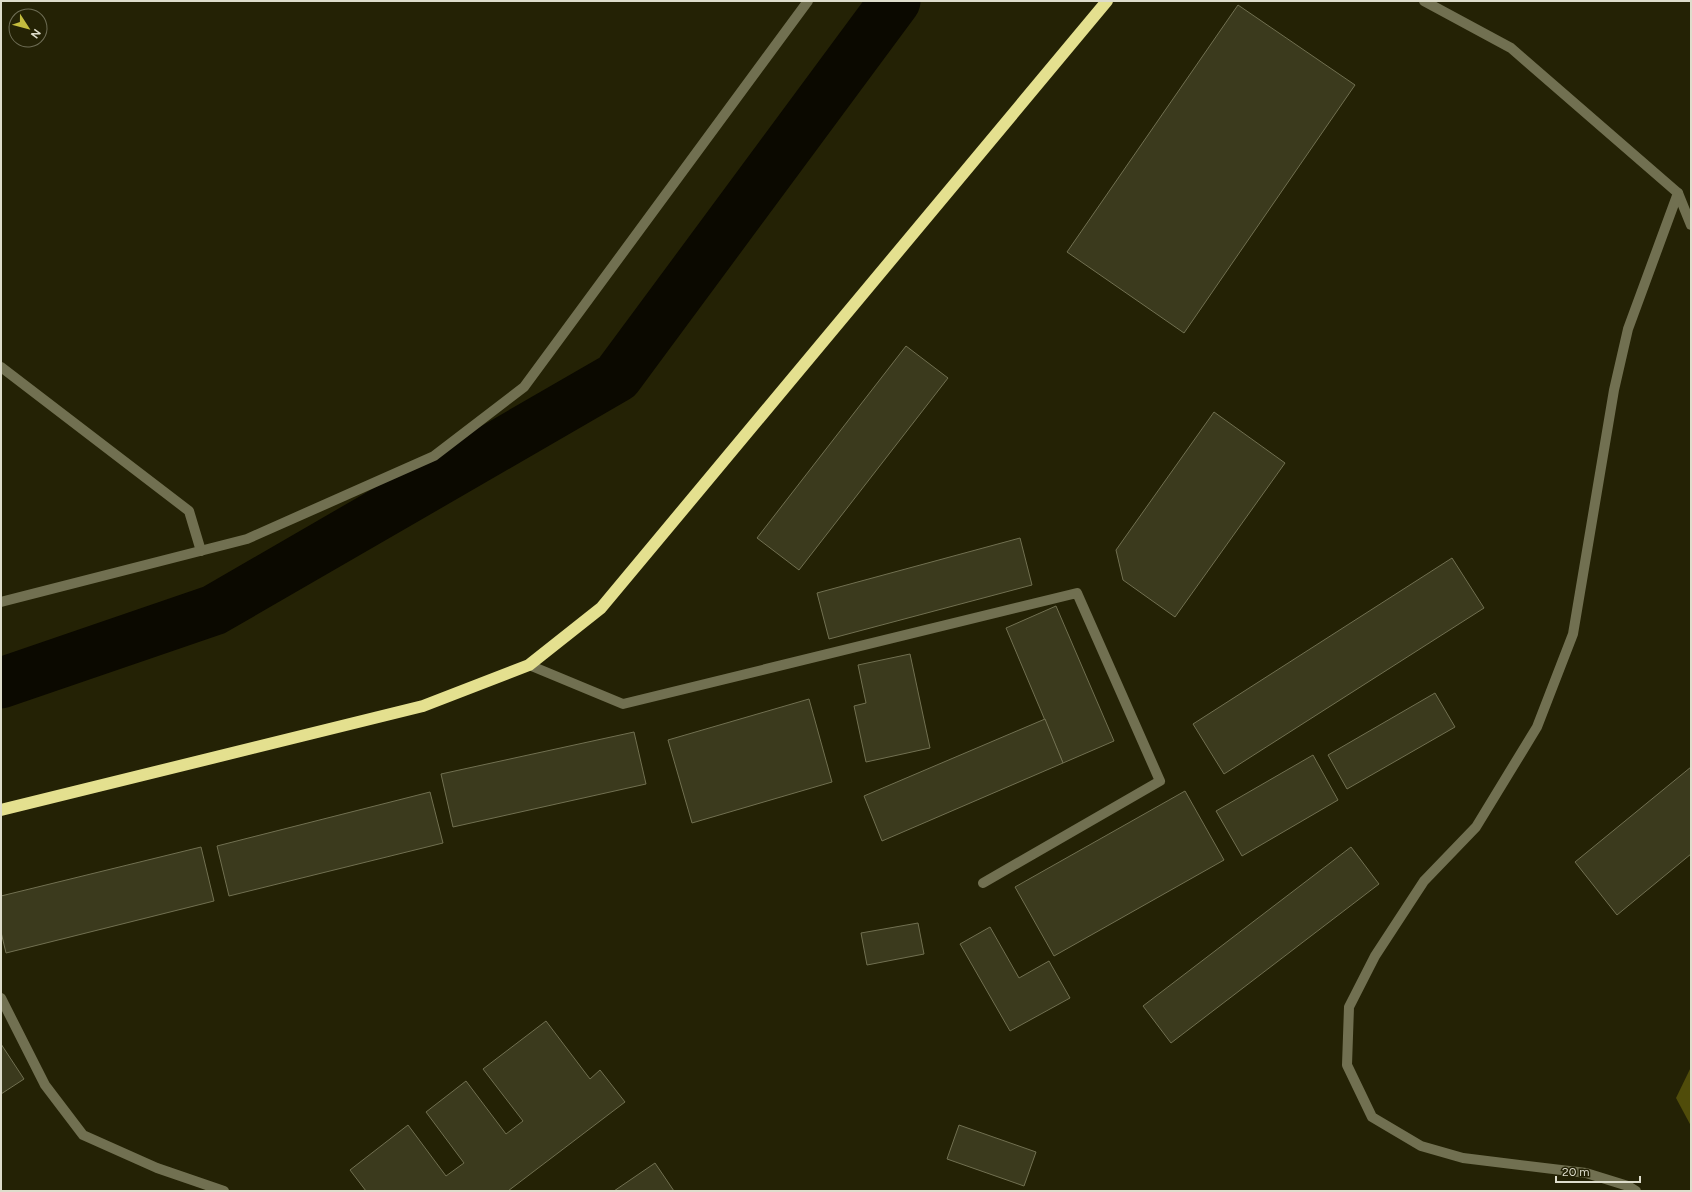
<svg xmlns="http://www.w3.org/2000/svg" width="1692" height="1192" font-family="Figtree,sans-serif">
  <rect width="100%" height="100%" fill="#242205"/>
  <path fill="#504c0a" d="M1691,1067V1126L1676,1098Z"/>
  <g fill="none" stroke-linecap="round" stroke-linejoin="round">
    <path stroke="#0b0900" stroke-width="51" d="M1,683L214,610L617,377L895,1"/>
  </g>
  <g fill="#3b3a1d" stroke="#717051">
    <path d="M1238,5L1355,85L1184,333L1067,252Z"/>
    <path d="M906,346L948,378L799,570L757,538Z"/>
    <path d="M1214,412L1285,463L1175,617L1123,580L1116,550Z"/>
    <path d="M1020,538L1032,585L829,639L817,593Z"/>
    <path d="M1452,558L1484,608L1224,774L1193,724Z"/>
    <path d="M1056,606L1114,741L1063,763L1006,628Z"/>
    <path d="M910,654L930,748L866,762L854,706L866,703L858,665Z"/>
    <path d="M1435,693L1455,727L1347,789L1328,755Z"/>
    <path d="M809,699L832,782L692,823L668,740Z"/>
    <path d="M1045,719L1063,763L882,841L864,796Z"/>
    <path d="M634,732L646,784L453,827L441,774Z"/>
    <path d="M1313,755L1338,800L1242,856L1216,811Z"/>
    <path d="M1691,767V854L1617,915L1575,862Z"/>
    <path d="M1185,791L1224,860L1054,956L1015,887Z"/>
    <path d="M430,792L443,843L229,896L217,846Z"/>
    <path d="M201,847L214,901L6,953L1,932V896Z"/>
    <path d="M1351,847L1379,884L1171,1043L1143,1006Z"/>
    <path d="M918,923L924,954L867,965L861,933Z"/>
    <path d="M990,927L1019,978L1049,961L1070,998L1010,1031L960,944Z"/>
    <path d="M546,1021L590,1079L600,1070L625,1102L508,1191H366L350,1170L408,1125L446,1176L464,1163L426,1112L466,1081L506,1134L523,1121L483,1069Z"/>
    <path d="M1,1044L24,1079L1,1094Z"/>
    <path d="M959,1125L1036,1152L1024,1186L947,1159Z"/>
    <path d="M655,1163L674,1191H614Z"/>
  </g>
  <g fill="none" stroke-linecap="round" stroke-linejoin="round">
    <g stroke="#717051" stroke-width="10">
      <path d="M1424,1L1511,48L1678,193L1691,225"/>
      <path d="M1,367L189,511L201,551"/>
      <path d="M1,602L247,539L434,456L524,387L808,1"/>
      <path d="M529,665L623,704L1077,593L1160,781L983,883"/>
      <path d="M1,998L45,1085L83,1135L157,1168L224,1191"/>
      <path d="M1636,1191L1628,1186L1586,1173L1463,1158L1421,1146L1372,1117L1347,1065L1349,1007L1375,956L1424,881L1476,827L1537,727L1573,634L1614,390L1628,329L1678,193"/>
    </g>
    <path stroke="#e4e08f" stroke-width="12" d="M1,810L423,706L529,665L601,608L1107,1"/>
  </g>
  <rect width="1692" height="1192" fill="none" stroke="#deddcc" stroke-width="4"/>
  <g transform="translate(28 28) rotate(126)"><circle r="19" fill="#242205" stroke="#6e6d55"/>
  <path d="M0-3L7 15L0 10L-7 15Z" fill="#c4bc3e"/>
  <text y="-6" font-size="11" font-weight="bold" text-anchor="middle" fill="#deddcc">N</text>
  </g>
  <path d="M1556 1176v6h84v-6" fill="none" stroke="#deddcc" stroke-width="2"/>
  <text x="1562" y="1176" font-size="12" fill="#deddcc" stroke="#242205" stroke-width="3" paint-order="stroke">20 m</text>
</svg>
